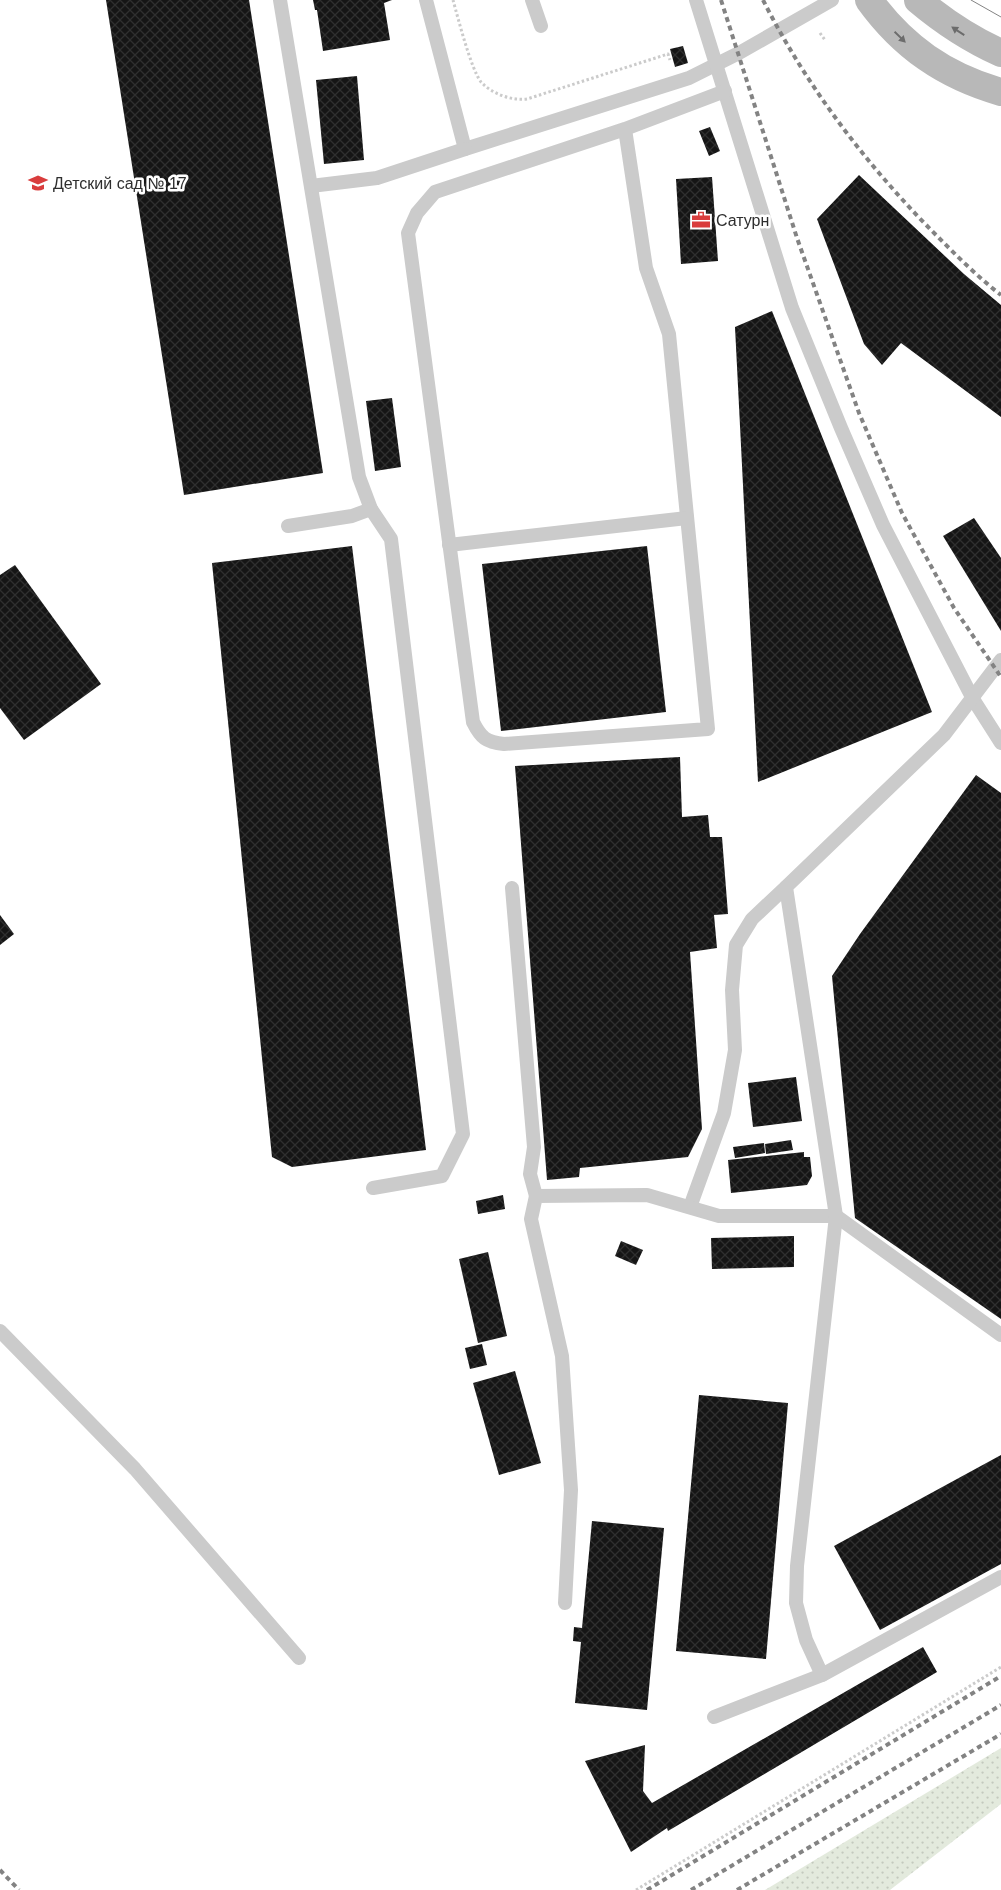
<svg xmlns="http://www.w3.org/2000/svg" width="1001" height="1890" font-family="Helvetica,sans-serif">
  <defs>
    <pattern id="grass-dots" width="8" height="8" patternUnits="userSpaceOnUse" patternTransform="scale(1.25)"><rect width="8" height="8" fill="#e3eadd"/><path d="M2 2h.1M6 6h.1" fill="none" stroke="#c3c9be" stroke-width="1.8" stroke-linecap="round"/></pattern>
    <pattern id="building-cross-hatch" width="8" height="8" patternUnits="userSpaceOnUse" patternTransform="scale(1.25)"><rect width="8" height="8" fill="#151515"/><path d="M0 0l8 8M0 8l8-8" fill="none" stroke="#2f2f2f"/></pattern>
  </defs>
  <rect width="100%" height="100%" fill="#fff"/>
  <path fill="url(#grass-dots)" d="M1001,1748V1804L890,1890H765Z"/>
  <g fill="url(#building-cross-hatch)">
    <path d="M106,0H249L323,473L184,495Z"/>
    <path d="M313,0H392L384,3L390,40L323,51L317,10H315Z"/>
    <path d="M683,46L688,63L675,67L670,49Z"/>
    <path d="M357,76L364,160L324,164L316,80Z"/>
    <path d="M710,127L720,151L709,156L699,131Z"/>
    <path d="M859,175L964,274L1001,305V417L901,343L882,365L864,344L817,219Z"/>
    <path d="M712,177L718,261L681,264L676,179Z"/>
    <path d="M772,311L932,712L758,782L735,327Z"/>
    <path d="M392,398L401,467L375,471L366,401Z"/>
    <path d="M974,518L1001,558V631L943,536Z"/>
    <path d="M352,546L426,1150L292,1167L272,1157L212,563Z"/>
    <path d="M647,546L666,712L501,731L482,564Z"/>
    <path d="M15,565L101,684L24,740L0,708V575Z"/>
    <path d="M680,757L682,817L708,815L710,837H722L728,914L714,915L717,948L690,952L702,1129L688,1157L580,1168L579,1177L547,1180L515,766Z"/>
    <path d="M976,775L1001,793V1319L855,1218L832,976L860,934Z"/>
    <path d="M0,915L14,934L0,945Z"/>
    <path d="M796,1077L802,1121L753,1127L748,1083Z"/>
    <path d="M791,1140L793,1150L766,1154L765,1144Z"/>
    <path d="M764,1143L765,1153L735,1158L733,1147Z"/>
    <path d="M804,1152V1157H810L812,1176L807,1185L731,1193L728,1160Z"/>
    <path d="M503,1195L505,1209L478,1214L476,1201Z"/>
    <path d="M794,1236V1267L712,1269L711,1238Z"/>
    <path d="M621,1241L643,1250L636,1265L615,1256Z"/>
    <path d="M488,1252L507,1336L478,1343L459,1259Z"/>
    <path d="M482,1344L487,1365L470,1369L465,1348Z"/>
    <path d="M515,1371L541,1463L499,1475L473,1383Z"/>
    <path d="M699,1395L788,1403L766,1659L676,1651Z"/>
    <path d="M1001,1455V1564L880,1630L834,1546Z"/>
    <path d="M592,1521L664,1528L647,1710L575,1703L581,1642L573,1641L574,1627L582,1628Z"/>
    <path d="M923,1647L937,1672L668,1831L667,1828L631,1852L585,1761L645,1745L643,1791L652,1803Z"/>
  </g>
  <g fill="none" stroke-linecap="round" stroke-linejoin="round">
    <g stroke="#cbcbcb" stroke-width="3" stroke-dasharray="2.5 2.5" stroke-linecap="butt">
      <path d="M453,0C458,18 471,69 481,82C492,94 512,101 527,99L668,54L670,60"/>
      <path d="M820,33L825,40"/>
      <path d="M636,1890L1001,1667"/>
    </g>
    <g stroke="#cbcbcb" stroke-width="14">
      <path d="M280,0L359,477L371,509L391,539L463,1134L442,1176L373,1188"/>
      <path d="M426,0L465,149L689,78L739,53L832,0"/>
      <path d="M532,0L541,26"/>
      <path d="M696,0L792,308L841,428L883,525L973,699L1001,743"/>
      <path d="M625,129L435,192L417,213L408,233L473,722C481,738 486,742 504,744L708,729L669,334L646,268L625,129L725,91"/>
      <path d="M311,186L377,178L465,149"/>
      <path d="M288,526L352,516L371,509"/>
      <path d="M449,545L687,518"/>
      <path d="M512,888L534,1147L530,1174L536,1196"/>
      <path d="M690,1207L724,1113L735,1050L732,990L736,945L752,919L786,887"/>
      <path d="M0,1331L135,1469L299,1658"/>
      <path d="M565,1603L571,1490L562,1356L531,1219L536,1196L647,1195L719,1216H836L1001,1335"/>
      <path d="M822,1675L806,1640L796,1603L797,1566L836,1216L786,887L944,735L1001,660"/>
      <path d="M714,1717L822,1675L1001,1577"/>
    </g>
    <g stroke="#b8b8b8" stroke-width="28">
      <path d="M869,0C903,47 945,76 1001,92"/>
      <path d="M918,0C944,22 970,39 1001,53"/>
    </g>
    <path stroke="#838383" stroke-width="1" d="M971,0L1001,17"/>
    <g stroke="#838383" stroke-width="4" stroke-dasharray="5 4" stroke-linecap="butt">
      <path d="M721,0L797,238L859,413L902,513L954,608L1001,677"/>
      <path d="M763,0C808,89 869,168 939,238C959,258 979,278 1001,295"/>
      <path d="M0,1870L19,1890"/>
      <path d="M647,1890L1001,1676"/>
      <path d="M691,1890L1001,1705"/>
      <path d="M737,1890L1001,1734"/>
    </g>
  </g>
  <defs><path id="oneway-solid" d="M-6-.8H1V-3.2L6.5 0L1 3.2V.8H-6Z" transform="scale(1.25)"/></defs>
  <g fill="#6c6c6c">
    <use href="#oneway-solid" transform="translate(958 31) rotate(-147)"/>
    <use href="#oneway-solid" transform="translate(900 37) rotate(44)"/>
  </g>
  <defs>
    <g id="school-bare" transform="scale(1.5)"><path d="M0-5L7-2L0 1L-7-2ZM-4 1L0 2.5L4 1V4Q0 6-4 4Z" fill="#d93d3d" stroke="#fff" stroke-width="2.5" paint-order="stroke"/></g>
    <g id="office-bare" transform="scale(1.5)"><path d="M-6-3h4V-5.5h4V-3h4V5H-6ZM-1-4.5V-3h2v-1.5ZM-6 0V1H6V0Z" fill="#d93d3d" stroke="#fff" stroke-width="2.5" paint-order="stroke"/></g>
  </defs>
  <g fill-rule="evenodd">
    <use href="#school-bare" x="38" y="183"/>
    <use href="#office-bare" x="701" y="220"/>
  </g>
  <g text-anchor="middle" stroke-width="5" stroke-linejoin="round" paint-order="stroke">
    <g font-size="16" fill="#2e2e2e" stroke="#fff" text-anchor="start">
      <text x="53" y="189">Детский сад № 17</text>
      <text x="716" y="226">Сатурн</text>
    </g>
  </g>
</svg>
